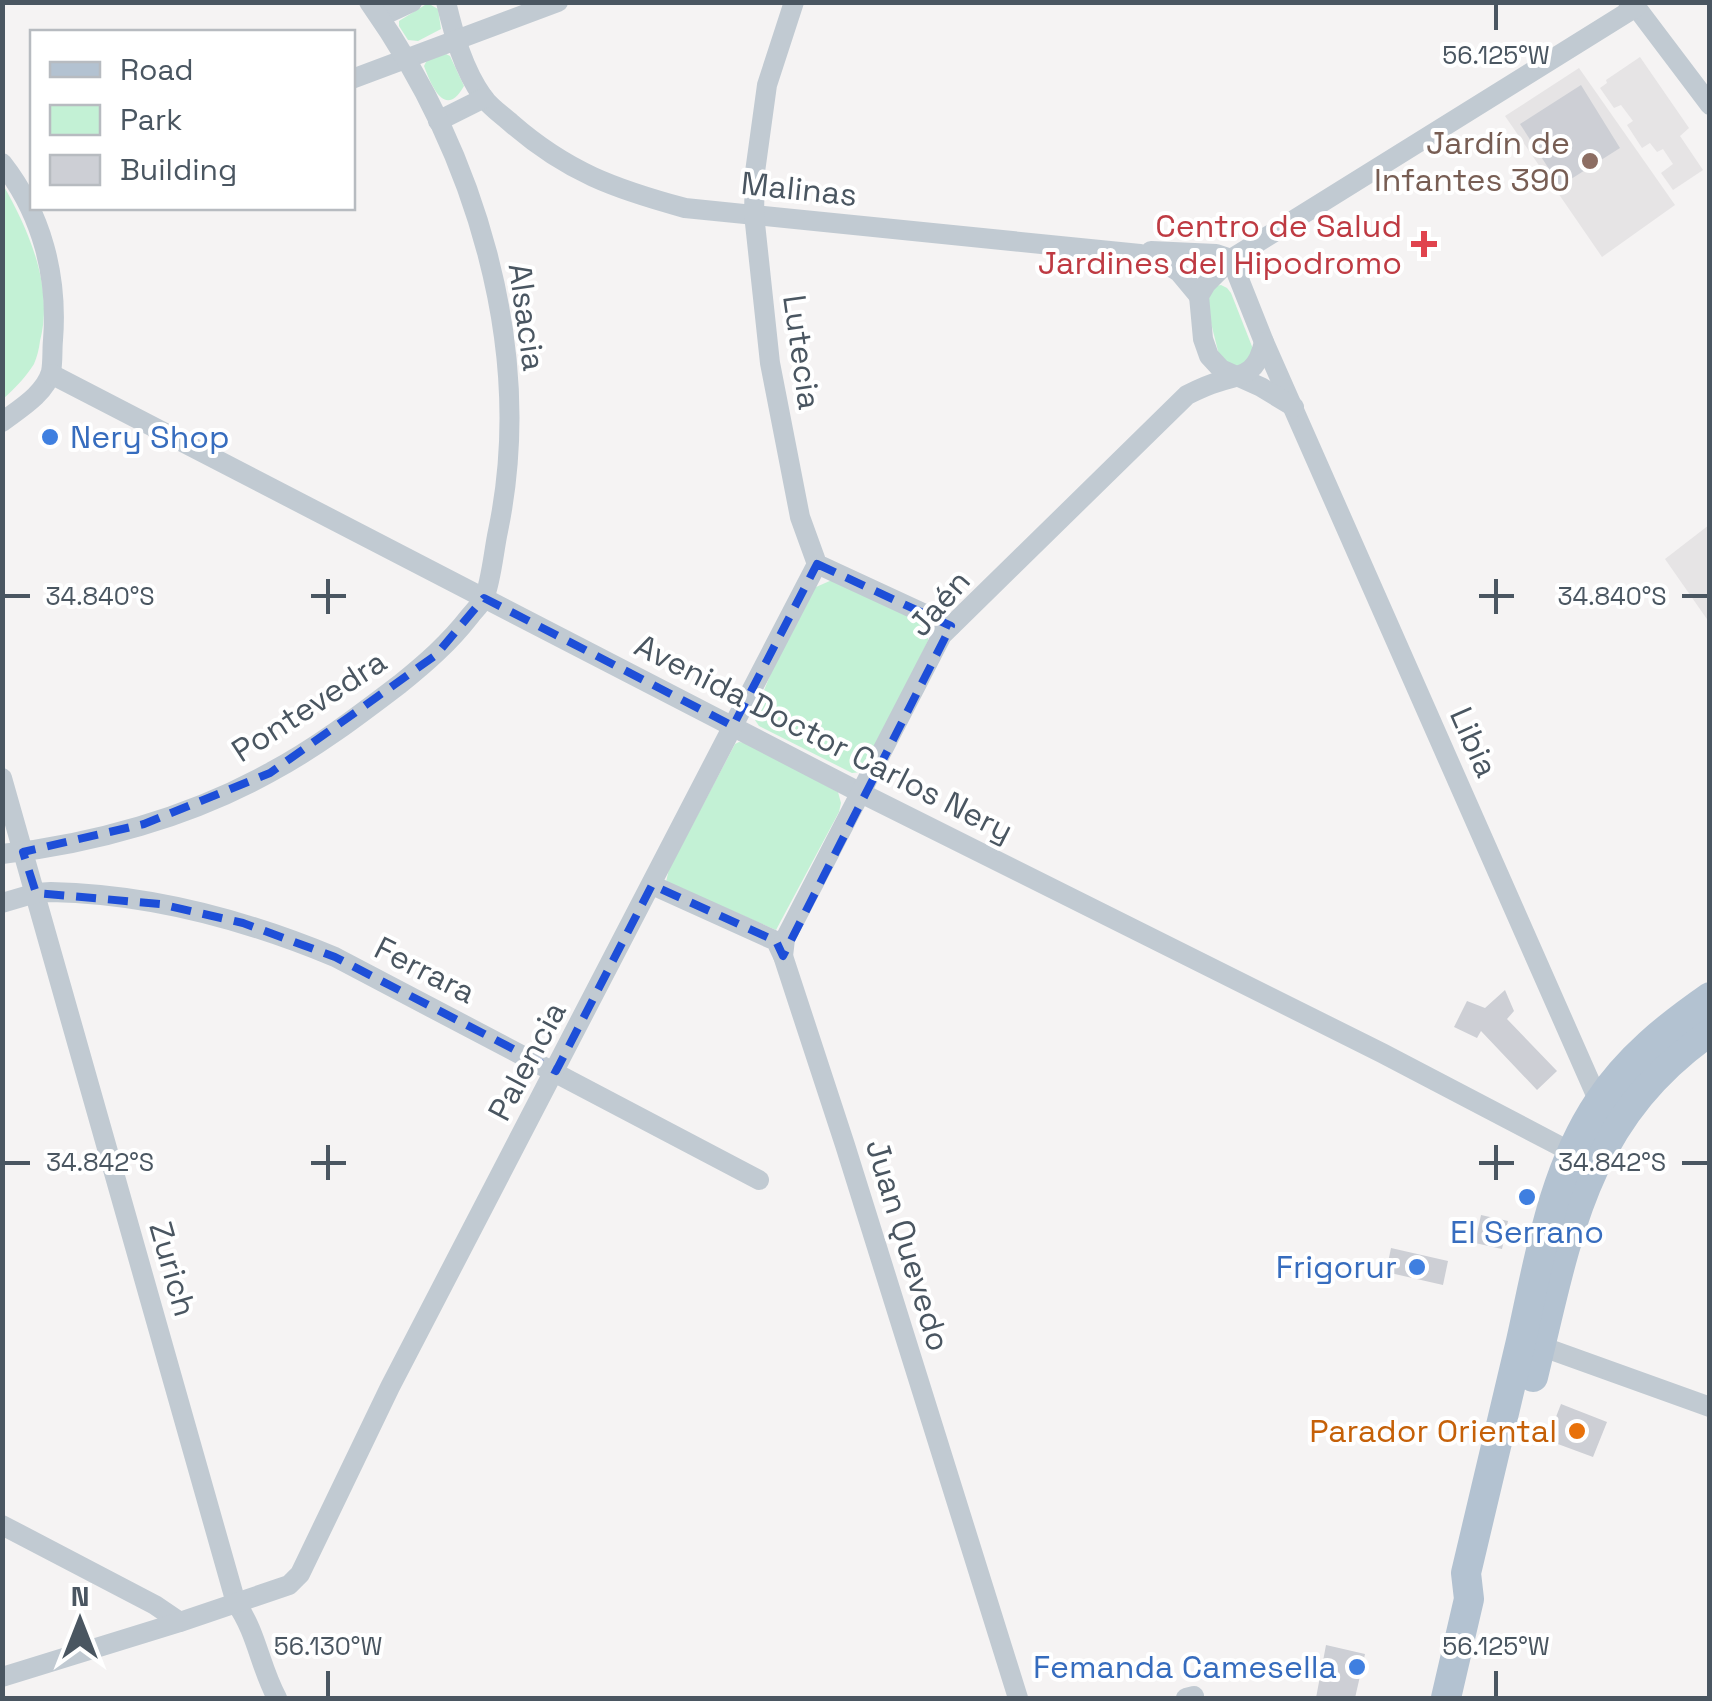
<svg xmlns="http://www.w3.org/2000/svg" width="1712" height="1701" font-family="'Space Grotesk',sans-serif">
  <rect width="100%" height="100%" fill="#f5f3f3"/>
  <g fill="#e6e4e5">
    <path d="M1640,57L1689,128L1680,136L1703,170L1673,190L1661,173L1673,164L1663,149L1657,152L1650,143L1642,148L1627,125L1633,121L1621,105L1614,108L1600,88L1607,83L1606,80Z"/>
    <path d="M1579,68L1675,205L1602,257L1505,116Z"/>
    <path d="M1709,525V622L1665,559Z"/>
  </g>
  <g fill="#c3f1d5">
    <path d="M425,5H431L438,9L441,29L418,41L408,40L399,26V21Z"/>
    <path d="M446,54L450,56L464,86C445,120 431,85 424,66L427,60Z"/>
    <path d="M2,183C29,230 54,287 40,341C39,349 37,357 34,364C26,377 14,389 3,399Z"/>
    <path d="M1221,285L1227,288L1231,293L1255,354L1237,371L1219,355L1209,315V292L1215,286Z"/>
    <path d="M832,580L921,620C927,627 929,631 928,641L866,767L861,772L852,773L759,726L755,720V712L774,666L808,598L816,587Z"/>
    <path d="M739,742L747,743L838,792L841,803L839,812L776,930L666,882L669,869L735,744Z"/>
  </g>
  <g fill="#cdcfd5">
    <path d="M1581,85L1620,148L1560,186L1520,124Z"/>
    <path d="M1505,990L1514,1011L1507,1019L1557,1071L1537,1090L1481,1031L1477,1038L1454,1027L1467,1001L1485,1008Z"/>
    <path d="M1481,1215L1508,1221L1502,1249L1475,1243Z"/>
    <path d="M1391,1248L1448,1261L1443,1285L1386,1272Z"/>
    <path d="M1561,1404L1607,1422L1593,1457L1547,1440Z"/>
    <path d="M1326,1645L1365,1654L1355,1698H1316Z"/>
  </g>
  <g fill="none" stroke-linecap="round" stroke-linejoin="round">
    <g stroke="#c1cad2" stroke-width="20">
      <path d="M446,2C454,35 463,69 483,97C490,107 502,115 511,123C567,172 615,189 685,208L1140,254L1165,263L1179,272L1199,296"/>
      <path d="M794,2L767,85L755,172L754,214L770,363L800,517L817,564L951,626"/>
      <path d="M1628,2L1636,7L1710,105"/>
      <path d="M380,17L412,2"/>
      <path d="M352,79L558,2"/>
      <path d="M438,121L484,98"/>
      <path d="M2,163C42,214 58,276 53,340C52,350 53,362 51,372C45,394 19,409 2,422"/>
      <path d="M1151,251L1216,254L1231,259"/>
      <path d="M1231,259L1264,342L1599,1102"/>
      <path d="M51,374L861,793L1382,1053L1573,1153"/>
      <path d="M1294,407L1261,387L1221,369L1209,356L1203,339L1199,296L1206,284L1231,259L1636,7"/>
      <path d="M2,778L236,1603C257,1633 260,1667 277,1698"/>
      <path d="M2,854C93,844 189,817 269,773C316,748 358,716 400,684C426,663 449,643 470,616C474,611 481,604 484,598C491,583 494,549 498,531C536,348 475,152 369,2"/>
      <path d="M652,885L776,941L783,956L845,1145L1018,1698"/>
      <path d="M2,903L36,893L51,892C149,894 246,920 335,957L759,1180"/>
      <path d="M783,956L785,939L942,635L1187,395C1197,390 1207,385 1218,382C1246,374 1257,373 1264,342"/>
      <path d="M1532,1343L1710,1407"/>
      <path d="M2,1525L155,1605L180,1622"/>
      <path d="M2,1677L180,1622L289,1585L300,1574L390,1387L817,564"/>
      <path d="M1186,1698L1194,1696"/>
    </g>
    <g stroke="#b3c2d1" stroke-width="30">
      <path d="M1533,1377C1567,1237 1583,1120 1710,1031"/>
      <path d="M1446,1698L1469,1599L1466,1573C1484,1496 1503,1419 1521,1341C1539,1261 1552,1172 1599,1102C1628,1058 1667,1027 1710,997"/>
    </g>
  </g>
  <path fill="none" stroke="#1d4ed8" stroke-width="8" stroke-dasharray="20 12" stroke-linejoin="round" d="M817,564L951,626L783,956L776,941L652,885L556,1071L335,957L243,923L160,904L36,893L23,852L144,824L270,773L436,655L484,598L733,726Z"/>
  <path fill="none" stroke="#4a5661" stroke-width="4" d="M1496,5V30M328,579V614M1496,579V614M5,596H30M311,596H346M1479,596H1514M1682,596H1707M328,1145V1180M1496,1145V1180M5,1163H30M311,1163H346M1479,1163H1514M1682,1163H1707M328,1671V1696M1496,1671V1696"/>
  <circle fill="#8d6e63" stroke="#fff" stroke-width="4" cx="1590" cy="161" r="10"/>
  <path fill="#e0444e" stroke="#fff" stroke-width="4" d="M1419 229h10v10h10v10h-10v10h-10v-10h-10v-10h10z"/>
  <g fill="#3f7fe0" stroke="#fff" stroke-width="4">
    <circle cx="50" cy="437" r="10"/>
    <circle cx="1527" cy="1197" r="10"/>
    <circle cx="1417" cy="1267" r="10"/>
    <circle cx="1357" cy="1667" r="10"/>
  </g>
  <circle fill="#e8710a" stroke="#fff" stroke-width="4" cx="1577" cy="1431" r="10"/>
  <g text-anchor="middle" stroke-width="8" stroke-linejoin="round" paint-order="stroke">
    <g font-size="32" fill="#785e54" stroke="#fff" text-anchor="end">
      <text x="1570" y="154">Jardín de<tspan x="1570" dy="37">Infantes 390</tspan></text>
    </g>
    <g font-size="32" fill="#4a5661" stroke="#fff">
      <text transform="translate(799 189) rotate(6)" y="11">Malinas</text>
      <text transform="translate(527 317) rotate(82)" y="11">Alsacia</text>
      <text transform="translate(802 352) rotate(82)" y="11">Lutecia</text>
      <text transform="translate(939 603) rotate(-49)" y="11">Jaén</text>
      <text transform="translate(309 706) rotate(-33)" y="11">Pontevedra</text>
      <text transform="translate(824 738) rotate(27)" y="11">Avenida Doctor Carlos Nery</text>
      <text transform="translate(1474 742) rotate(66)" y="11">Libia</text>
      <text transform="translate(425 970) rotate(27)" y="11">Ferrara</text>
      <text transform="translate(527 1061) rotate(-62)" y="11">Palencia</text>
      <text transform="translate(908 1245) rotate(73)" y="11">Juan Quevedo</text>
      <text transform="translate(173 1269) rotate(74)" y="11">Zurich</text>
    </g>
    <g font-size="32" fill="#be3a42" stroke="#fff" text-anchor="end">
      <text x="1402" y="237">Centro de Salud<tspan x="1402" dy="37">Jardines del Hipodromo</tspan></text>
    </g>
    <g font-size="32" fill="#366cbe" stroke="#fff" text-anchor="end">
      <text x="70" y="448" text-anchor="start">Nery Shop</text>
      <text x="1527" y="1243" text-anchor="middle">El Serrano</text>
      <text x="1397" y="1278">Frigorur</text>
      <text x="1337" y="1678">Femanda Camesella</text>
    </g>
    <g font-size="32" fill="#c56008" stroke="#fff" text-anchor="end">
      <text x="1557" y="1442">Parador Oriental</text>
    </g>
  </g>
  <g font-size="25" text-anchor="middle" fill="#4a5661" stroke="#fff" stroke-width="8" stroke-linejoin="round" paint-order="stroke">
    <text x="1496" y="64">56.125°W</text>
    <text x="100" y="605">34.840°S</text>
    <text x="1612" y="605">34.840°S</text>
    <text x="100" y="1171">34.842°S</text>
    <text x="1612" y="1171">34.842°S</text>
    <text x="328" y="1655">56.130°W</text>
    <text x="1496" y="1655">56.125°W</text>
  </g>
  <rect width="1712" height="1701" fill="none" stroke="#4a5661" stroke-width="10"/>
  <rect x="30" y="30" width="325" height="180" fill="#ffffff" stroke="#b7bbc0" stroke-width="2.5"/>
  <rect x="50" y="62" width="50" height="15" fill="#b3c2d1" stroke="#b7bbc0" stroke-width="2.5"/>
  <text x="120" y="80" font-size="30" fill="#4a5661">Road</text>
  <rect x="50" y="105" width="50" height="30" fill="#c3f1d5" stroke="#b7bbc0" stroke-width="2.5"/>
  <text x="120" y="130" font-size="30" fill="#4a5661">Park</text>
  <rect x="50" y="155" width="50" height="30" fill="#cdcfd5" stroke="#b7bbc0" stroke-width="2.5"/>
  <text x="120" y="180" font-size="30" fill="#4a5661">Building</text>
  <g transform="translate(80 1621)" stroke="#ffffff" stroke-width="8" paint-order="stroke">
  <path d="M0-8L18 38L0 25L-18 38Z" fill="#4a5661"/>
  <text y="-15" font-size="28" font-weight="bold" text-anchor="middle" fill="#4a5661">N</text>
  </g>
</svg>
